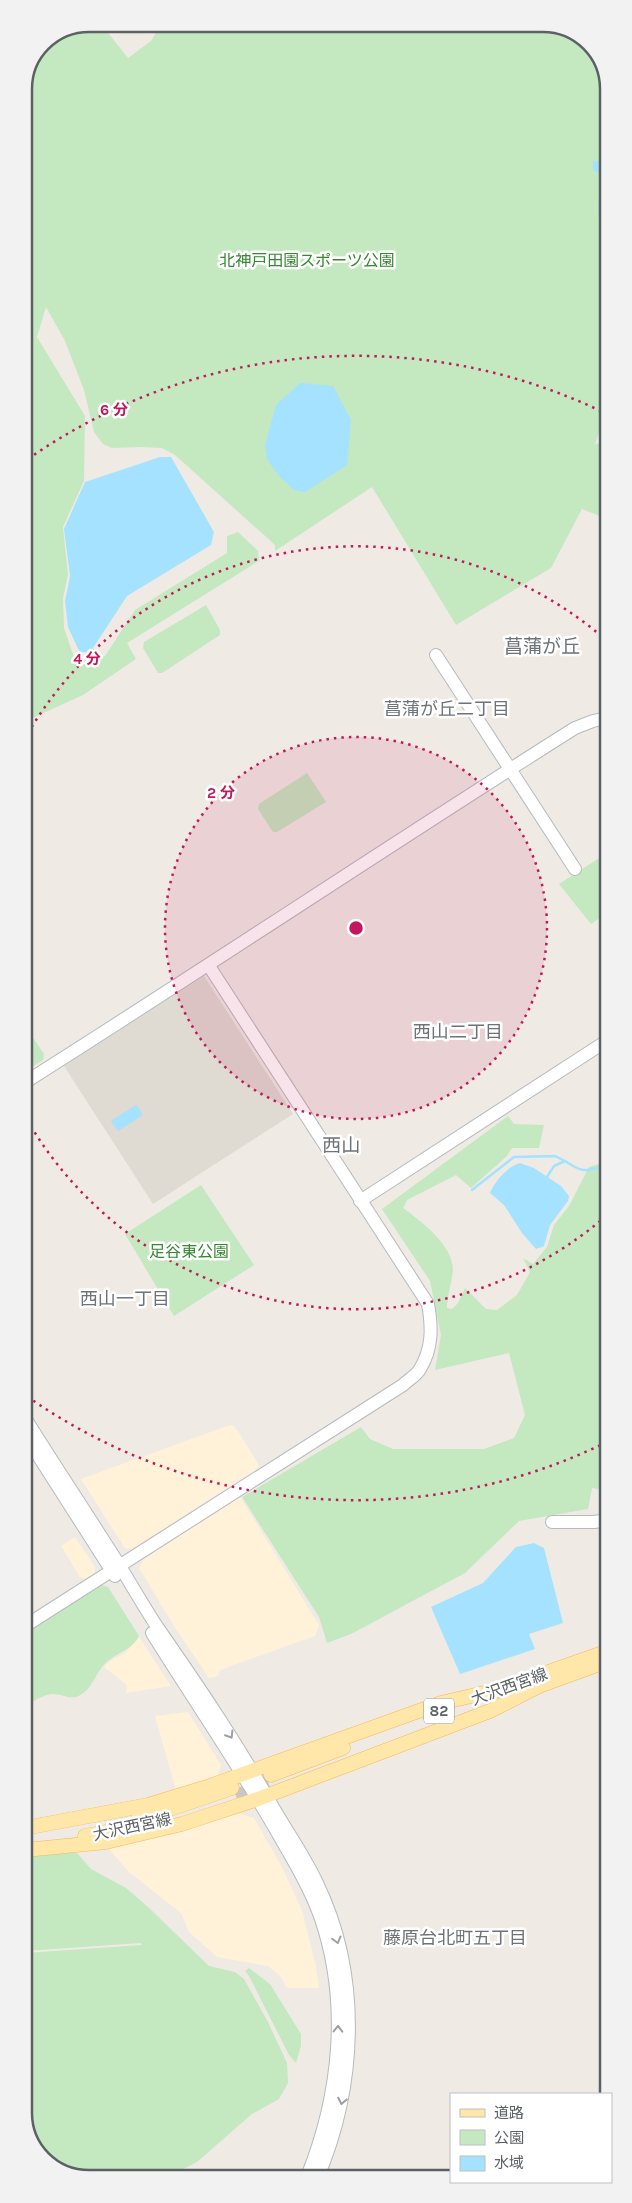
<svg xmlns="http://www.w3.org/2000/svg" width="632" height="2203" font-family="Karla,'Noto Sans JP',sans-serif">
  <rect width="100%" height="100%" fill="#efebe4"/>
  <g fill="#fff2d9">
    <path d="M230,1425L234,1426L239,1433L259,1465L258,1468L138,1545L131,1549L125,1548L81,1479Z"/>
    <path d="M240,1497L319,1625L315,1636L220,1670L218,1676L209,1678L174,1626L139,1568L144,1559Z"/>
    <path d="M75,1537L95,1567L94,1573L85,1579L80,1577L61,1546Z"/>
    <path d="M139,1637L171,1686L126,1693L127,1685L104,1667L110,1661L125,1653Z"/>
    <path d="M188,1712L221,1765L217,1777L176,1790L155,1716Z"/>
    <path d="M237,1813L254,1818L282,1867L302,1911L316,1967L319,1988H287L281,1977L268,1966L217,1957L189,1932L181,1913L129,1872L108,1848L173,1833Z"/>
  </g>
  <path fill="#dfdad2" d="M204,976L293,1114L153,1204L64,1066Z"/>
  <g fill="#c4e8bf">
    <path d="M89,24H101L128,58L151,41L161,24H551L586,40L607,76V418L602,424L595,444L607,442V519L582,509L551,568L456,625L372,487L275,551V545L175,455L162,448L141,447L112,448L103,444L94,432L84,390L65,341L46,307L37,337L85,416L84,481L63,527L68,575L63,598L64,628L75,660L105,656L135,610L227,553V536L238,532L258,551L259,561L127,643L136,659L83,695L24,722V209L28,199L24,179V89L43,43Z"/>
    <path d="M206,605L220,630V635L162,673H158L143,648L144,642Z"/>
    <path d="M307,773L326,802L277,832H273L258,809L259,804Z"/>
    <path d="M607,853V913L591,924L559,884Z"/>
    <path d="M24,1024L44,1054L43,1060L24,1072Z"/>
    <path d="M508,1116L514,1124L544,1125L539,1148H512L507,1156L471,1188L456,1175L407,1200L403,1208C421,1221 453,1245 453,1270C452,1283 447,1295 447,1308L452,1309L458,1303L465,1288L486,1309L497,1310L517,1295L530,1272L523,1258L533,1264L547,1247L554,1225L569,1206L589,1167L608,1161V1491L592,1488L588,1509L519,1521L465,1573L351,1634L327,1643L319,1617L242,1497L361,1427L370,1439L393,1449H484L514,1438L525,1415L509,1353L435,1370L441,1335L430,1281L382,1209Z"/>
    <path d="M201,1185L254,1265L174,1316L125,1234Z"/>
    <path d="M92,1582L108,1587L139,1636C133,1649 119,1652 109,1660C95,1670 94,1691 76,1697C69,1699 61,1694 53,1694C42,1695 34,1701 25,1706V1626Z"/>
    <path d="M25,1853H77L91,1869L126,1888L148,1907L209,1966L235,1972L244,1979L268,2022L287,2063L288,2083L279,2099L252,2114L197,2162L164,2179H85L46,2163L25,2127V1953L142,1945L141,1943L25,1951Z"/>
    <path d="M249,1968L270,1984L301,2034V2046L296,2063L289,2055L249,1976L245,1971Z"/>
  </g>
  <g fill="#a4e2ff">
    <path d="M593,161L607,162V177L593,170Z"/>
    <path d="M607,183V210L599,221L598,204Z"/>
    <path d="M300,383L333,386L351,420L347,465L305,492L294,490L279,476L267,459L265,445L276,405Z"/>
    <path d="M160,457H171L214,532L211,545L127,596L91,651L80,653L68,627L65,601L70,576L64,529L85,482Z"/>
    <path d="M136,1105L143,1115L118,1131L111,1121Z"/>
    <path d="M520,1163L534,1168L561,1186L569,1196L568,1201L550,1225L544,1246L536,1249L522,1233L504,1205L490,1193C495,1181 508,1166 520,1163Z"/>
    <path d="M534,1543L544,1548L563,1623L529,1634L535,1649L460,1674L431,1607L483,1583L516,1547Z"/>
  </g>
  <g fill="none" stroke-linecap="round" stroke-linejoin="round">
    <g stroke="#a4e2ff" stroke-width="2.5">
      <path d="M547,1177L554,1166L565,1161C584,1174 586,1171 608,1165"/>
      <path d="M472,1190L514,1157L555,1156L565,1161"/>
    </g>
    <path stroke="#cac8c4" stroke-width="14" stroke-dasharray="14 7" stroke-linecap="butt" d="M236,1796L275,1782"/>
    <g stroke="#b5babf" stroke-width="14">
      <g id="secondary">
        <path d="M436,655L575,869"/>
        <path d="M24,1083C209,966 391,844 575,728L593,721L607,718"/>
        <path d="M360,1201L608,1040"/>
        <path d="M25,1418C55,1466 87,1514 118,1563C131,1584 144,1607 158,1628C199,1687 239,1746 274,1809C288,1833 305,1857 317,1883C362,1976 357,2086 317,2179"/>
        <path d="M25,1435L115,1576"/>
        <path d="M552,1522H594L608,1520"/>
        <path d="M25,1626L403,1385C408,1380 417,1375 420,1369C433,1348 432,1326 428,1304L209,966"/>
        <path d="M152,1633C192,1697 235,1760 273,1825C290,1855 308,1883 320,1916C350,2002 340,2096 306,2179"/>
      </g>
    </g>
    <g stroke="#f7b755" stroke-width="15">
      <g id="primary">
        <path d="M531,1689L608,1661"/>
        <path d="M489,1693L608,1651"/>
        <path d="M271,1775L343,1748"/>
        <path d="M139,1816L164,1811L232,1788"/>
        <path d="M25,1828L148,1805L207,1787L441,1703L497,1690"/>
        <path d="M85,1836L132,1827"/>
        <path d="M25,1850L106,1842L182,1824L258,1799L490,1711L539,1686"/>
      </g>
    </g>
    <use href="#secondary" stroke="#fff" stroke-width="12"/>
    <use href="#primary" stroke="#ffe7a9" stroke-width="14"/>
  </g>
  <defs><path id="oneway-chevron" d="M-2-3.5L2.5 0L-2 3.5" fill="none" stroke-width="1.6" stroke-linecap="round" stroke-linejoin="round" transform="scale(1.25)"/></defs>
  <g stroke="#9da0a3">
    <use href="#oneway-chevron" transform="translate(230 1735) rotate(58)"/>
    <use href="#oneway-chevron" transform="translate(337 1940) rotate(75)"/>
    <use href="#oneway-chevron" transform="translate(338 2029) rotate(-89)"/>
    <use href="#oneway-chevron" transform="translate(342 2101) rotate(101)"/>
  </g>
  <circle cx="356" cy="928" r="191" fill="#c2185b" fill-opacity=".12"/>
  <g fill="none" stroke="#c2185b" stroke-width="2.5" stroke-dasharray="2.5 5">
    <circle cx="356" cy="928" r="191"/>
    <path d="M606 1216A381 381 0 0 1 26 1118M24 740A381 381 0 0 1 606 640"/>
    <path d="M607 1442A572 572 0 0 1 28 1397M28 459A572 572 0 0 1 607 414"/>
  </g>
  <g text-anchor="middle" stroke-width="5" stroke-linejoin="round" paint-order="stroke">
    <rect fill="#fff" stroke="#8d9093" stroke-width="1" x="424" y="1698.5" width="30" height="25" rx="4"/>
    <g font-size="15" font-weight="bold" fill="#5c6165">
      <text x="439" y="1716">82</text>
    </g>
    <g font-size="16" fill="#378631" stroke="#fff">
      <text x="307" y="266">北神戸田園スポーツ公園</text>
      <text x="189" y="1257">足谷東公園</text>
    </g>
    <g font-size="16" fill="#5c6165" stroke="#fff">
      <text transform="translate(509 1686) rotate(-20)" y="6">大沢西宮線</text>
      <text transform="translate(132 1826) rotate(-12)" y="6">大沢西宮線</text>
    </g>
    <g font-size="18" fill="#6d7377" stroke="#fff">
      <text x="447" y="715">菖蒲が丘二丁目</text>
      <text x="458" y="1038">西山二丁目</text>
      <text x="125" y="1305">西山一丁目</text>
      <text x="455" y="1944">藤原台北町五丁目</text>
    </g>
    <g font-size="19" fill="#6d7377" stroke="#fff">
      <text x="542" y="653">菖蒲が丘</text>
      <text x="341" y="1152">西山</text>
    </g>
  </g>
  <path d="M0 0H632V2203H0ZM89 32H543A57 57 0 0 1 600 89V2113A57 57 0 0 1 543 2170H89A57 57 0 0 1 32 2113V89A57 57 0 0 1 89 32Z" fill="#f2f2f3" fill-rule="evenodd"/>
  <path fill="none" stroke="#5c6165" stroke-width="2.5" d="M89 32H543A57 57 0 0 1 600 89V2113A57 57 0 0 1 543 2170H89A57 57 0 0 1 32 2113V89A57 57 0 0 1 89 32Z"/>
  <circle cx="356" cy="928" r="8" fill="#c2185b" stroke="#fff" stroke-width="2.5"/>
  <g font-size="15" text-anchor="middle" font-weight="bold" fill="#c2185b" stroke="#fff" stroke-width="5" stroke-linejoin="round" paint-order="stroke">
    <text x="114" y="415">6 分</text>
    <text x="87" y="664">4 分</text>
    <text x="221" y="798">2 分</text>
  </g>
  <rect x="450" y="2093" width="162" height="90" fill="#ffffff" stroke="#bec0c1"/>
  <rect x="460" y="2109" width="25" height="8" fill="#ffe7a9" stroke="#bec0c1"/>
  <text x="494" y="2118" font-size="15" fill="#5c6165">道路</text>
  <rect x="460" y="2130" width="25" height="15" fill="#c4e8bf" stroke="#bec0c1"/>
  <text x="494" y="2143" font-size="15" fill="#5c6165">公園</text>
  <rect x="460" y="2156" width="25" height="15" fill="#a4e2ff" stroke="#bec0c1"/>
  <text x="494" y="2168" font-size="15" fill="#5c6165">水域</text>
</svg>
